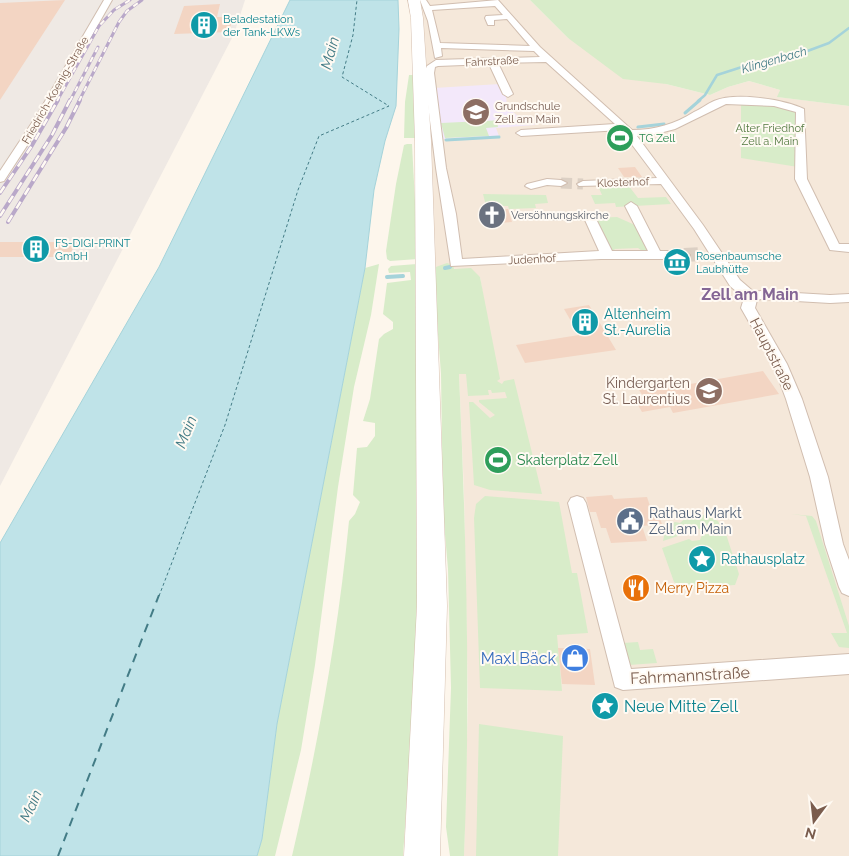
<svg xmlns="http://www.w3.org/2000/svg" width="849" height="856" font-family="Raleway,sans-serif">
  <rect width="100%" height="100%" fill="#fdf6ec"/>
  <path fill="#f5e8da" d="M419,0H530L568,38L666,84L710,95L728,87L749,81L780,90L778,97L849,106V856H464L468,702L464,492L459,374H466L486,314L480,277L460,269L433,268L426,60L423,19Z"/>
  <path fill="#efe9e4" d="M0,0H245L234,34L0,486Z"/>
  <path fill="#f3e8fa" d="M500,84L506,95L507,107L519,117L532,119L535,125L496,128L499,136L441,139L434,88Z"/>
  <g fill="#d8ecc9">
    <path d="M530,0H849V106L777,97L780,90L749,81L728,87L710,95L666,84L623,79L568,38Z"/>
    <path d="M409,75H413L415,138H404L405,102Z"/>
    <path d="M741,103L786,105L798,112V167L741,158Z"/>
    <path d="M528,119L529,120L497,122L498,127L486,128L489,136L445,138L441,123Z"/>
    <path d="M407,144H412L418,259L390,261L387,259L386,251L396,184L404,145Z"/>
    <path d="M628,185L638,198L666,197L671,204L616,207L615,203L595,204L591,195H602L598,186Z"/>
    <path d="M483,194L546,195L548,203L535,204L536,208L509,209L508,206H500V209L487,210Z"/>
    <path d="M617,217L635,225L648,253H645L638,248L614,249L619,254H609L594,218Z"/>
    <path d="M447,263L453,265L454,269L471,268L480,277L500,379L497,381L502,384L504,381L514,379L542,494L490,490L474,485L469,402H473L490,418L495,415L479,402V400L507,398L505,392L492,393L491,390H488L489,395L468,396L466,374H459C466,535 471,695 464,856H450L446,827L451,688L448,569L443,511L441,374L433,268Z"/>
    <path d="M379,264L371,315L354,387L338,487L315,665L301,750L275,856H257L262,839L277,724L365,268Z"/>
    <path d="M417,264L421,425L415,683L403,856H292C318,745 338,634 349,521L355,514L360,502L353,495L357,448L367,447L375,436V423L363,421L370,399L379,339L384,334L393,329V322L383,314L387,283L411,280L410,272L389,273L388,269L391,266Z"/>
    <path d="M485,496L559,502L572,573H577L588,633L557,635L562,691L480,688L474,518L476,504Z"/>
    <path d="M791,514L812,516L816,521L849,626V648L839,647L831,633H847L806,516Z"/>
    <path d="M705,515L718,521L721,527L701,530C695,526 690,525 684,530V534L663,541L666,527L675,522L680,523L688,516Z"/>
    <path d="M725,531L739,574L735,585L683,588L674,582L662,548L689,539L692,541L700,540L702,535Z"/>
    <path d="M638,642L640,650L653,649L657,663L629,665L623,643Z"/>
    <path d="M479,724L563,736L558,856H476Z"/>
  </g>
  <path fill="#bfe3e8" stroke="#a5d3da" d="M290,0H398L399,29L396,106L385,141L374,190L365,268L277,724L262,839L257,856H0V543L159,267Z"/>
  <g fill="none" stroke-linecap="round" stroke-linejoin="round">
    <g stroke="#a5d3da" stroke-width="2.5">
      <path d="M705,95L717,75L745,66L794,56L829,43L849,28"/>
      <path d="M698,101L704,96"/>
    </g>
    <g stroke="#a5d3da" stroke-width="3">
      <path d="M685,113L700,100"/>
      <path d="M638,127L664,124"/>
      <path d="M446,140L499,137"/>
    </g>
    <g stroke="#a5d3da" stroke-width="4">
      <path d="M445,268L450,267"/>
      <path d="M387,277L403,276"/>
    </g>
    <path stroke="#437c86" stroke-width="1" stroke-dasharray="3 2.5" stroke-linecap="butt" d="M159,596L225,425L298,190L319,136L389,106L342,77L353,35L357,0"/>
    <path stroke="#437c86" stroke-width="2" stroke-dasharray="9 7" stroke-linecap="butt" d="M58,856L159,595"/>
  </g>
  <g fill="#f3d5c3">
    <path d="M65,0L0,100V3Z"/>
    <path d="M220,4L217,17H233L229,32L174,34L184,6Z"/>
    <path d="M620,132L630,145L615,146L608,133Z"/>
    <path d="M635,167L642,177H624L618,168Z"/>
    <path d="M508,209L512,222L496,223L492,210Z"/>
    <path d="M0,242H77L68,257H0Z"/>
    <path d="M589,305L616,350L525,363L516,345L579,335L564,309Z"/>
    <path d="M763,371L779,394L673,413L670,407L642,412L634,398L643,396L639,390L678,383L679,386Z"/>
    <path d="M612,495L614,499L647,497L650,506H655L662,524L642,526L647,541L611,543L606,528H601L596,512H590L586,497Z"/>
    <path d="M558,648L590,649L595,685L562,684Z"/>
  </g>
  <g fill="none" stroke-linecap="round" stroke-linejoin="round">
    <path stroke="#dcd0c4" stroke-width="11" stroke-dasharray="11 5.5" stroke-linecap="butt" d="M561,183L583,184"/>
    <path stroke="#dcd0c4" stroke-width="14" stroke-dasharray="14 7" stroke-linecap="butt" d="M684,255L703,254"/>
    <g stroke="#d1beb0" stroke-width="2">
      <g id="minor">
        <path d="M104,0H112L47,115L4,181L0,182V171L37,115Z"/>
        <path d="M420,0H426L430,6L498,0L540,47L632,130C655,130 675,124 694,112C701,109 707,104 714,101C735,92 784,99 804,109L807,179L839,244H849V252L830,250L795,179L796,112L774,106L726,104L675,129L656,134L637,136L703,225L740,280L754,292L761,291L830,295L849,294V302L830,303L761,299L757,300L755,308L787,364L802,399L828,477L843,544L849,560V596L842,593L839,587L825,544L810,477L786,399L773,364L741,308L744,298L730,286L694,229L661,184L579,186L577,184L583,181L657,178L621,130L521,136L516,133L521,130L615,124L546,62L498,63L513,94L508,97L503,94L489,64L438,66L435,67L434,73L446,168L456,214L462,259L599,251L585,220H552L550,217L552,214L556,213H593L612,251H648L625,206L631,202L637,206L660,251H684L690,255L684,259H601L451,266L436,168L424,73L427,66L436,60L540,57L534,51L441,48L442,56L435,58L428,21ZM495,6L503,15L486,16L485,18L488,25H494V20L507,19L530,46L440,43L432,10Z"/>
        <path d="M547,179L561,180L567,183L561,186L547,185L531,189L525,186L527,184Z"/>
        <path d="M577,496L583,498L586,503L631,669L849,654V674L623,690L615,687L568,503L571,498Z"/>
      </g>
    </g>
    <g stroke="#d6c0b0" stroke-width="1">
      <path id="secondary" d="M408,0H420L423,18L431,141L447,606L440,856H404L417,606L415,141L411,18Z"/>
    </g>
    <use href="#minor" fill="#fff" fill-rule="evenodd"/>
    <use href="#secondary" fill="#fff" fill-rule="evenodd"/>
    <g stroke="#b9a8c9" stroke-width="3">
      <g id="rail-far1">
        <path d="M57,101L99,26L114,10L130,0"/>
        <path d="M70,101L98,47"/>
        <path d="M79,101L119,22L127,11L142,0"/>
      </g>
    </g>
    <g stroke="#b9a8c9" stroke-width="4">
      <g id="rail">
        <path d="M0,193L31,147L58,100"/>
        <path d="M0,216L52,135L70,100"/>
        <path d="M8,222L66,128L80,100"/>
      </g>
    </g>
    <use href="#rail-far1" stroke="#fffaf3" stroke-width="2" stroke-dasharray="5.5" stroke-linecap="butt"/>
    <use href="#rail" stroke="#fffaf3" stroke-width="2.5" stroke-dasharray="8" stroke-linecap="butt"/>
  </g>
  <defs>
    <g id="building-disc" transform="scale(1.4375)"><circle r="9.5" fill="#0f9aa8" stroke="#fffaf3"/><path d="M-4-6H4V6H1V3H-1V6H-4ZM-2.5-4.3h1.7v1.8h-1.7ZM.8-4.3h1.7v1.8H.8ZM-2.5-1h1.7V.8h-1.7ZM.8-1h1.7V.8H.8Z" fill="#fff"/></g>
    <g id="school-disc" transform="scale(1.4375)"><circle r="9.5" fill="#8d6e63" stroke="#fffaf3"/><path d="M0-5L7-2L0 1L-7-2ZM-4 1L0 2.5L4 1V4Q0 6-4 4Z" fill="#fff"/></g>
    <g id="stadium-disc" transform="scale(1.4375)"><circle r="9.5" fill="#2e9e5b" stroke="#fffaf3"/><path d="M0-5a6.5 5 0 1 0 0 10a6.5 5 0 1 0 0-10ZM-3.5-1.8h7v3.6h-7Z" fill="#fff"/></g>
    <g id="church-disc" transform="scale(1.4375)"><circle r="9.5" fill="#6b7280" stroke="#fffaf3"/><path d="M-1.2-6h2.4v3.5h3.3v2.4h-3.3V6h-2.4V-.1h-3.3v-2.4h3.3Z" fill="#fff"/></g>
    <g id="museum-disc" transform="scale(1.4375)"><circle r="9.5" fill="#0f9aa8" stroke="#fffaf3"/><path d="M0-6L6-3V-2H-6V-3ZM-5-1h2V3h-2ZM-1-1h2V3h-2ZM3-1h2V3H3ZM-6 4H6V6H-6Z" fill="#fff"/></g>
    <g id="civic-disc" transform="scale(1.4375)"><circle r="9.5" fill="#5c6f8a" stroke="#fffaf3"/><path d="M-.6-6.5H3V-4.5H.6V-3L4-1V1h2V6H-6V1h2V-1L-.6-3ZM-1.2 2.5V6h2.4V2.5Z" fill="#fff"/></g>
    <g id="sight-disc" transform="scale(1.4375)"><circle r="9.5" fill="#0f9aa8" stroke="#fffaf3"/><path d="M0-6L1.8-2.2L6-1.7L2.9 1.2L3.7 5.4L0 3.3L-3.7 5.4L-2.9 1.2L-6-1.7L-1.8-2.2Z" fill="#fff"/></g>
    <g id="restaurant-disc" transform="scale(1.4375)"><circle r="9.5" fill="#e8710a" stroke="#fffaf3"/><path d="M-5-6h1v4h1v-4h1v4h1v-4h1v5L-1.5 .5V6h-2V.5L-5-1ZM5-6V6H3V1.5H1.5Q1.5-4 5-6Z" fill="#fff"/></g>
    <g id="shop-disc" transform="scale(1.4375)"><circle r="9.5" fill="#3f7fe0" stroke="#fffaf3"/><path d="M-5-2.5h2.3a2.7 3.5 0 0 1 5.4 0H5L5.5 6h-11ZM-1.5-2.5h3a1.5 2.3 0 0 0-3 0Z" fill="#fff"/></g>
  </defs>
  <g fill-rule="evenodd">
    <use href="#building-disc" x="204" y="25"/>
    <use href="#school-disc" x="476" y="112"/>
    <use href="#stadium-disc" x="620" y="138"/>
    <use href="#church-disc" x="492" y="215"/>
    <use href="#building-disc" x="36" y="249"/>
    <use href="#museum-disc" x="677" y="262"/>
    <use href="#building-disc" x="585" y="322"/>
    <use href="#school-disc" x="709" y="391"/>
    <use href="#stadium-disc" x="498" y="460"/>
    <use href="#civic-disc" x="630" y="521"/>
    <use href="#sight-disc" x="702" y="559"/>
    <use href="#restaurant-disc" x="636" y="588"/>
    <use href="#shop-disc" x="575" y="658"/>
    <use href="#sight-disc" x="605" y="706"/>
  </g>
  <g text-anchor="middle" stroke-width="4" stroke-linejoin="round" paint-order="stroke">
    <g font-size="11" fill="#0d838f" stroke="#fffaf3" text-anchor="start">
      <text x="223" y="23">Beladestation<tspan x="223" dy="13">der Tank-LKWs</tspan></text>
      <text x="55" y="247">FS-DIGI-PRINT<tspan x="55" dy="13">GmbH</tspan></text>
      <text x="696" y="260">Rosenbaumsche<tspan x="696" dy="13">Laubhütte</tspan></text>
    </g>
    <g font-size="11" fill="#7a5c4d" stroke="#fffaf3">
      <text transform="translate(492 61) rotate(-3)" y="4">Fahrstraße</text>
      <text transform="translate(55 90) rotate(-60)" y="4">Friedrich-Koenig-Straße</text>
      <text transform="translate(623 182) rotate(-2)" y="4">Klosterhof</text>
      <text transform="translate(532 259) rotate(-3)" y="4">Judenhof</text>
    </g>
    <g font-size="11" fill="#785e54" stroke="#fffaf3" text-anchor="start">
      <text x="495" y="110">Grundschule<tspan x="495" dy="13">Zell am Main</tspan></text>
    </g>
    <g font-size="11" fill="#537a41" stroke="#fffaf3">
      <text x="770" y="132">Alter Friedhof<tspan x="770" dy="13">Zell a. Main</tspan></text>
    </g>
    <g font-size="11" fill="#27864d" stroke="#fffaf3" text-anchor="start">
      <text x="639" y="142">TG Zell</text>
    </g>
    <g font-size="11" fill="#5b616d" stroke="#fffaf3" text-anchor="start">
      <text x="511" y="219">Versöhnungskirche</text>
    </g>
    <g font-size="12" font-style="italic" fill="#437c86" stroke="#fffaf3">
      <text transform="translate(774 60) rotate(-16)" y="4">Klingenbach</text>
    </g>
    <g font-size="14" fill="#0d838f" stroke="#fffaf3" text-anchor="start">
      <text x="604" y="319">Altenheim<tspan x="604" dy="16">St.-Aurelia</tspan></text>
      <text x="721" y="564">Rathausplatz</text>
    </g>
    <g font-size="14" fill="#7a5c4d" stroke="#fffaf3">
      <text transform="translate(772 354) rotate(63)" y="5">Hauptstraße</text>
    </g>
    <g font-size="14" fill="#785e54" stroke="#fffaf3" text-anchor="end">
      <text x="690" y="388">Kindergarten<tspan x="690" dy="16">St. Laurentius</tspan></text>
    </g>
    <g font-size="14" fill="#27864d" stroke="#fffaf3" text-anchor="start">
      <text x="517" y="465">Skaterplatz Zell</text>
    </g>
    <g font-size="14" fill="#4e5e75" stroke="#fffaf3" text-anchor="start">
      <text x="649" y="518">Rathaus Markt<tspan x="649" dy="16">Zell am Main</tspan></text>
    </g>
    <g font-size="14" fill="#c56008" stroke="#fffaf3" text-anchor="start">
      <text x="655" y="593">Merry Pizza</text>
    </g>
    <g font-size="15" font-style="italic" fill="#437c86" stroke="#fffaf3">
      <text transform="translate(330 53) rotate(-75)" y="5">Main</text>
      <text transform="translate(186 432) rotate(-68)" y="5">Main</text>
      <text transform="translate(31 806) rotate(-66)" y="5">Main</text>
    </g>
    <g font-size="16" font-weight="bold" fill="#846695" stroke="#fffaf3">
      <text x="750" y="300">Zell am Main</text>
    </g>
    <g font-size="16" fill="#366cbe" stroke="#fffaf3" text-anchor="end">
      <text x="556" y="664">Maxl Bäck</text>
    </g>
    <g font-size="16" fill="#7a5c4d" stroke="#fffaf3">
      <text transform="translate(690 675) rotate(-3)" y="6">Fahrmannstraße</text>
    </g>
    <g font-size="16" fill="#0d838f" stroke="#fffaf3" text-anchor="start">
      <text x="624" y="712">Neue Mitte Zell</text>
    </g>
  </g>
  <g transform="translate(814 821) rotate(195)" stroke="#fffaf3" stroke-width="4" paint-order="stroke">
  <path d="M0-4L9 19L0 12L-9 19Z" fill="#7a5c4d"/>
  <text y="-8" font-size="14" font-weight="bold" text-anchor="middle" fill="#7a5c4d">N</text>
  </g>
</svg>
